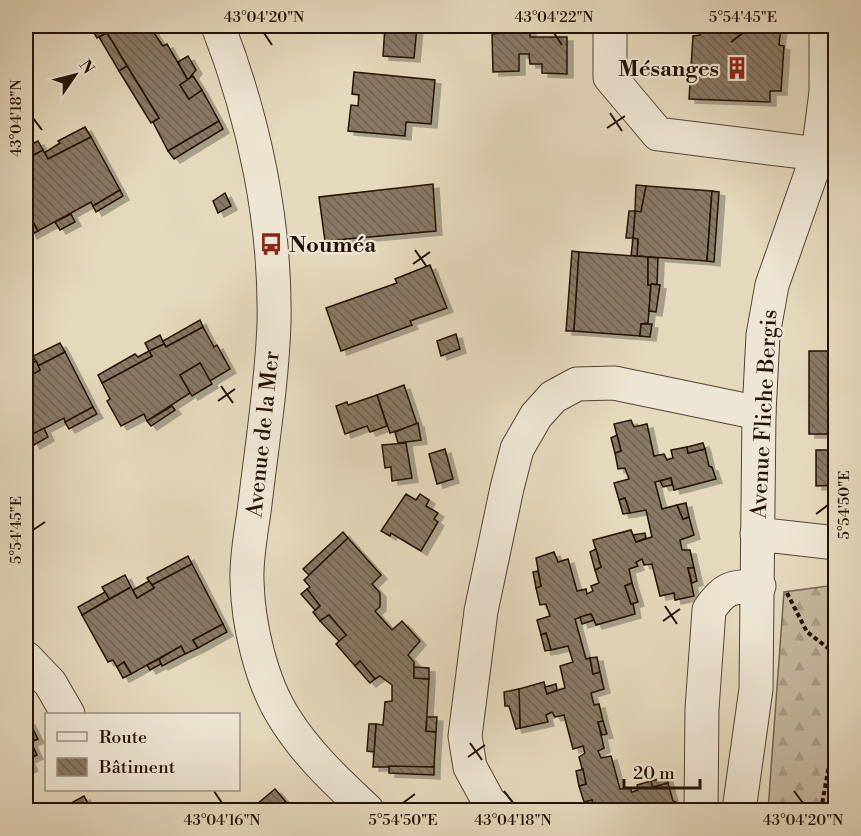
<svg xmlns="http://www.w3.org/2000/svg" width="861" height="836" font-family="'Libre Bodoni',serif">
  <defs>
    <pattern id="forest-firs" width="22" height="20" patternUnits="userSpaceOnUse" patternTransform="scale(1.5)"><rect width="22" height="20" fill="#c4b79e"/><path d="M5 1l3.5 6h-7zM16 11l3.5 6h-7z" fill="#a89c87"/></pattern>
    <pattern id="building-back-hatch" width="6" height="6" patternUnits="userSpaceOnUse" patternTransform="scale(1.5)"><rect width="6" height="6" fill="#887965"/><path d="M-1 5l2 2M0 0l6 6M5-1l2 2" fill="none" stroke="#6f6251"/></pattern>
    <filter id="shadow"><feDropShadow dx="6" dy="4" stdDeviation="0" flood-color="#0004"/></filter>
  </defs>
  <rect width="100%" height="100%" fill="#e5d9bd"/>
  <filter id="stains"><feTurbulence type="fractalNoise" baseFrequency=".00333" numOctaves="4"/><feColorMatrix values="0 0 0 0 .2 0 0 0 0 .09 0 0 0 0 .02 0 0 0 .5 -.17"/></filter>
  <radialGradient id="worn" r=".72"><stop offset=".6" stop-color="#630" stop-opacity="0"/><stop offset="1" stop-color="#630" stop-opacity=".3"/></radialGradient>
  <path fill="url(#forest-firs)" stroke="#746452" stroke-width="1.5" d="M835,585V810H768L784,592Z"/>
  <g fill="url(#building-back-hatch)" stroke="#231206" stroke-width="1.5" filter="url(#shadow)">
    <path d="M90,26H99L104,34L97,38Z"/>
    <path d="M99,26H143L148,33L152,30L163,46L167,44L188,80L180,85L189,99L202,90L219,121L168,151L153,122L159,118L107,33L104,34Z"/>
    <path d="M143,26H160L148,33Z"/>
    <path d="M385,26H417L414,58L383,56Z"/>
    <path d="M516,26H530V37H567V74L542,73V64H530L529,54H519V71L493,72L492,34L516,32Z"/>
    <path d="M700,26L781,27L779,45L784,46L781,91H770V102L689,99L693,36L700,35Z"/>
    <path d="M107,33L127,66L119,71L99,37Z"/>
    <path d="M188,56L196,70L188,80L178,62Z"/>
    <path d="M127,66L159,118L151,123L119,71Z"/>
    <path d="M354,72L435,80L431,124L406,122L405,136L348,131L351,105L358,106L359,95L352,94Z"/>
    <path d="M193,76L202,90L189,99L180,85Z"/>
    <path d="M219,121L223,129L174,159L168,151Z"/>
    <path d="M85,127L91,137L48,159L44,153L60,143L58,141Z"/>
    <path d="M91,137L120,190L93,206L91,202L38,231L31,219L26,222V159L43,150L48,159Z"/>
    <path d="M38,141L43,150L26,159V147Z"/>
    <path d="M433,184L436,231L325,241L319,197Z"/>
    <path d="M636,185L646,186L641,212L635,211Z"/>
    <path d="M646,186L712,191L707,261L637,256L638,239L633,238L635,211L641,212Z"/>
    <path d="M120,190L123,196L96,212L93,206Z"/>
    <path d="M712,191L719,192L714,262L707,261Z"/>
    <path d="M225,193L231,206L218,213L213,201Z"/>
    <path d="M629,211H635L633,238H626Z"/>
    <path d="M71,214L75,222L60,230L55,222Z"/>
    <path d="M31,219L38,231L31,235L26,222Z"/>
    <path d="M633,238L638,239L637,256H631Z"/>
    <rect x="833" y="248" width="3" height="21"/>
    <path d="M572,251L579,252L574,331H566Z"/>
    <path d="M579,252L648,257V285L651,284L649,311L648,323L641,324L640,336L574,331Z"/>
    <path d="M648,257L658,258L657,284L648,285Z"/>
    <path d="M430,265L447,308L410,321L412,325L341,351L326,308L397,283L395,279Z"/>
    <path d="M651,284L660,285L656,312L649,311Z"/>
    <path d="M200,320L203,327L166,347L163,341Z"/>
    <path d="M641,324H652L650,337L640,336Z"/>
    <path d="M203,327L214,347L217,345L230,369L210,381L200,363L180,375L190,393L147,421L144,414L121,426L107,401L110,399L102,383L152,356L149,351L164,344L166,347Z"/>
    <path d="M456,334L460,349L441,356L437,341Z"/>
    <path d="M160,335L164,344L149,351L145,343Z"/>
    <path d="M60,343L65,352L38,366L33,356Z"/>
    <path d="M149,351L152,356L102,383L98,375L135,354L138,357Z"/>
    <rect x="809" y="351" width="27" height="83"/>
    <path d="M65,352L93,407L65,422L64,418L26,438V378L40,370L38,366Z"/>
    <path d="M36,361L40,370L26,378V366Z"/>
    <path d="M200,363L212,384L192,396L180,375Z"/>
    <path d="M404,385L417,424L390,433L377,395Z"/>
    <path d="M377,395L387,426L370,432L367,426L345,434L336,406L347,402L348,405Z"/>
    <path d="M172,406L175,410L151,426L147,421Z"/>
    <path d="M93,407L97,414L69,429L65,422Z"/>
    <path d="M631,420L634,427L647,424L654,456L664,454L667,460L673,458L671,450L687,447L688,453L705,449L709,466L712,467L716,479L674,490L671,478L655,482L662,509L677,505L683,519L689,517L694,535L680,540L682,550H690L694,568H688L694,596L675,600L674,593L660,596L652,564L644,565L642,559L636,562L638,566L629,569L632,583L625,586L631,604L633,603L635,614L596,625L591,614L575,619L586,659L590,658L593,674L600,672L604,689L591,693L594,705L599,704L603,721L598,722L604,748L598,751L601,758L611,756L620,789L630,788L632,792L638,790L637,785L651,781L653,787L668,783L673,801L676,802L679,810H594L592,800L584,802L579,786L586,784L579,757L585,753L583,746L573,749L564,715L555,717L552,712L546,715L548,722L520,728L519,689L544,682L547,694L565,688L560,666L573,662L568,646L551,650L546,633L541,635L537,620L550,616L546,604L540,605L536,588L541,586L536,558L554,552L558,562L568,559L577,591L586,589L587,594L593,591L591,586L599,583L595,570L601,567L593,540L631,530L636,542L652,537L646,510L630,513L625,498L619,500L614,483L629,479L625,468L618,469L615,453L621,451L614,424Z"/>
    <path d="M418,423L421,440L398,443L395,432Z"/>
    <path d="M44,428L48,437L34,445L29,436Z"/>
    <path d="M617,435L621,451L615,453L611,438Z"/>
    <path d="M406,443L412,478L392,481L391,467L385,468L382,445Z"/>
    <path d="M703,443L705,449L688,453L687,447Z"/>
    <path d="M445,449L453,479L437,484L429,454Z"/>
    <path d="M816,450H836V485L816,486Z"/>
    <path d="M671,478L672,485L663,487L660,481Z"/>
    <path d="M406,494L416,500L420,494L429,500L426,506L438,513L434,519L438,522L421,551L391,533L390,536L381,531Z"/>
    <path d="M625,498L630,513L623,514L619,500Z"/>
    <path d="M686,503L689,517L683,519L677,505Z"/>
    <path d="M343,532L348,538L309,575L303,569Z"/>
    <path d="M645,533L646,538L636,542L633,535Z"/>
    <path d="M348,538L381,575L372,584L380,593V607L375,611L392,630L402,621L420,641L408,655L414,662V678L429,679L426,731L436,732L434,767H373L376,724L383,725L385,702L392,701V685L380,676L375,679L360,661L355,666L336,644L346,635L329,615L320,621L313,612L320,606L307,589L310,587L304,580Z"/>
    <path d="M596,549L601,567L595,570L590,552Z"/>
    <path d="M188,556L192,564L152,585L147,578Z"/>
    <path d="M192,564L223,624L193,640L198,648L185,654L181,646L131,674L124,662L117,667L113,660L108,662L82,615L131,587L137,598L154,588L152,585Z"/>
    <path d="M688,568H694L697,581L692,583Z"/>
    <path d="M538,571L541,586L536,588L533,572Z"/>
    <path d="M125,575L131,587L109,599L102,587Z"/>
    <path d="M149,581L154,588L137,598L133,590Z"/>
    <path d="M632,583L638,602L631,604L625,586Z"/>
    <path d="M307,589L320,606L315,610L301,594Z"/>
    <path d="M105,592L109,599L82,615L78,607Z"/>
    <path d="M591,614L594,620L582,624L580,617Z"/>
    <path d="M329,615L346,635L339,641L320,621Z"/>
    <path d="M223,624L227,632L198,648L193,640Z"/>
    <path d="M546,633L551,650L545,651L541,635Z"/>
    <path d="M181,646L185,654L162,666L159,659Z"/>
    <path d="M597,657L600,672L593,674L590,658Z"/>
    <path d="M159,659L161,664L150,670L147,665Z"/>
    <path d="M360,661L375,679L370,683L355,666Z"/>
    <path d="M124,662L131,674L123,678L117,667Z"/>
    <path d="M414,667L429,668V679L414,678Z"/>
    <path d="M556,684L557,690L547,694L545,687Z"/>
    <path d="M519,689L520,728L516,729L509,706H505L504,692Z"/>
    <path d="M427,717H437L436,732L426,731Z"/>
    <path d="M29,721L38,739L31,742L37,755L28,759L32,767L26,770V723Z"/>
    <path d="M603,721L607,734L602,735L598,722Z"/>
    <path d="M369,724H376L374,752L367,751Z"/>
    <path d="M389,766L434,767V775L389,773Z"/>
    <path d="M583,769L586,784L579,786L576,771Z"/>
    <path d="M667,777L668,783L653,787L651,781Z"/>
    <path d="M275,789L291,808L289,810H250Z"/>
    <path d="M84,796L92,810H63L62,808Z"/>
    <path d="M123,803L128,810H110Z"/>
    <path d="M295,804L301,810H289Z"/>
  </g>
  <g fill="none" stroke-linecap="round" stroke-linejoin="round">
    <g stroke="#544434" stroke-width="35">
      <g id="minor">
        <path d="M218,26C254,119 276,222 274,323C272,383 262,444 255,504C252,529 246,555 247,581C248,624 261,682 285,719C307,754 337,782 367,810"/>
        <path d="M610,26V77L658,134L818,154"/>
        <path d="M757,534L836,543"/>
        <path d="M26,658L50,683L68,714"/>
        <path d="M498,810L489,802L470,767L465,736L481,611L507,488L517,449L536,416L553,397L577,384L614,383L759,413"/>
        <path d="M701,810L702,709L709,610C725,586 732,587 759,586"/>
        <path d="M739,810L756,689L759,413L763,335L772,285L818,154L826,92V26"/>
      </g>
    </g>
    <g stroke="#231206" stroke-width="4" stroke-dasharray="4.5 3" stroke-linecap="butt">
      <path d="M787,593L807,632L836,654"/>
      <path d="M821,810L836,726"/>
    </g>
    <use href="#minor" stroke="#eee6d4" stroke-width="33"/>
  </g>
  <path fill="none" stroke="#231206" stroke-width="2" d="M264,33L272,45M554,33L562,45M731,42L743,33M610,113L622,131M33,118L42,130M607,128L625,116M415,250L427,267M413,264L430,252M221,386L233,403M218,401L235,389M816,514L828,505M33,530L45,522M665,606L677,624M663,621L680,609M470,743L482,760M468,757L485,745M214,791L222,803M504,791L513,803M794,791L803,803M403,803L415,794"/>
  <defs>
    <g id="building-bare" transform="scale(1.8)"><path d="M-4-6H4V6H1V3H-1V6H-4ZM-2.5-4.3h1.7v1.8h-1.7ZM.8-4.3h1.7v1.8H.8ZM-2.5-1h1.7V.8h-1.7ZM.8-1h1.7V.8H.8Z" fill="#8f2418" stroke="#eee6d4" stroke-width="2.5" paint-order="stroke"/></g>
    <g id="bus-bare" transform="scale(1.8)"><path d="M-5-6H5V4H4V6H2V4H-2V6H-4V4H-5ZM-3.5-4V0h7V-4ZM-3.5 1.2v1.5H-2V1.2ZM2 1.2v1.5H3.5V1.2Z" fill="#8f2418" stroke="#eee6d4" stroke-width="2.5" paint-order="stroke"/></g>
  </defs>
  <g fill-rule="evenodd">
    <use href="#building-bare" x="737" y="68"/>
    <use href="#bus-bare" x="271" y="244"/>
  </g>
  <g text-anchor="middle" stroke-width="4.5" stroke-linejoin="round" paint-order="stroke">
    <g font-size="22" font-weight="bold" fill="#231206" stroke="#eee6d4" text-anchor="end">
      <text x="719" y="76">Mésanges</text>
      <text x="289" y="252" text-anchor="start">Nouméa</text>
    </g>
    <g font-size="22" fill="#231206" stroke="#eee6d4">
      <text transform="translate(763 414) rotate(-87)" y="8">Avenue Fliche Bergis</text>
      <text transform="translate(262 434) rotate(-84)" y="8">Avenue de la Mer</text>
    </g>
  </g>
  <rect width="861" height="836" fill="none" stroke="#e5d9bd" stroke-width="66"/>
  <rect x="45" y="713" width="195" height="78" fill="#eee6d4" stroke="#9d9182" stroke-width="1.5"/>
  <rect x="57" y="732" width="30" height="9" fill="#eee6d4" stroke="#9d9182" stroke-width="1.5"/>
  <text x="99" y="743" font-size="18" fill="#231206">Route</text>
  <rect x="57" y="758" width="30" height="18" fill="url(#building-back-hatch)" stroke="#9d9182" stroke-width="1.5"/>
  <text x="99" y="773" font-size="18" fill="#231206">Bâtiment</text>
  <g transform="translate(75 75) rotate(55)" stroke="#eee6d4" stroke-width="4.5" paint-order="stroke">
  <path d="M0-4.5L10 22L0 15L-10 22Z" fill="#231206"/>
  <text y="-9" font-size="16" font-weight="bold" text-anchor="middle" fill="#231206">N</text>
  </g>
  <path d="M624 779v9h76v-9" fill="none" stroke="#231206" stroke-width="3"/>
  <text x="633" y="779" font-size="18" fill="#231206" stroke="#eee6d4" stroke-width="4.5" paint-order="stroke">20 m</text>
  <rect x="33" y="33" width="795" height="770" fill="none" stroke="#231206" stroke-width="2"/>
  <g font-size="15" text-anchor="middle" fill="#231206">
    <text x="264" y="22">43°04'20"N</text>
    <text x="554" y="22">43°04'22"N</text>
    <text x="743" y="22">5°54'45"E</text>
    <text transform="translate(16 118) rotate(-90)" y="5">43°04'18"N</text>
    <text transform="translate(844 505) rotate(-90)" y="5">5°54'50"E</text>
    <text transform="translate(16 530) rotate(-90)" y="5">5°54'45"E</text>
    <text x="222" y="825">43°04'16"N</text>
    <text x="403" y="825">5°54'50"E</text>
    <text x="513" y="825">43°04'18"N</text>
    <text x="803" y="825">43°04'20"N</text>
  </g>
  <rect width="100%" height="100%" filter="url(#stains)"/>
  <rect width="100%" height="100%" fill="url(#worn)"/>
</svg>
